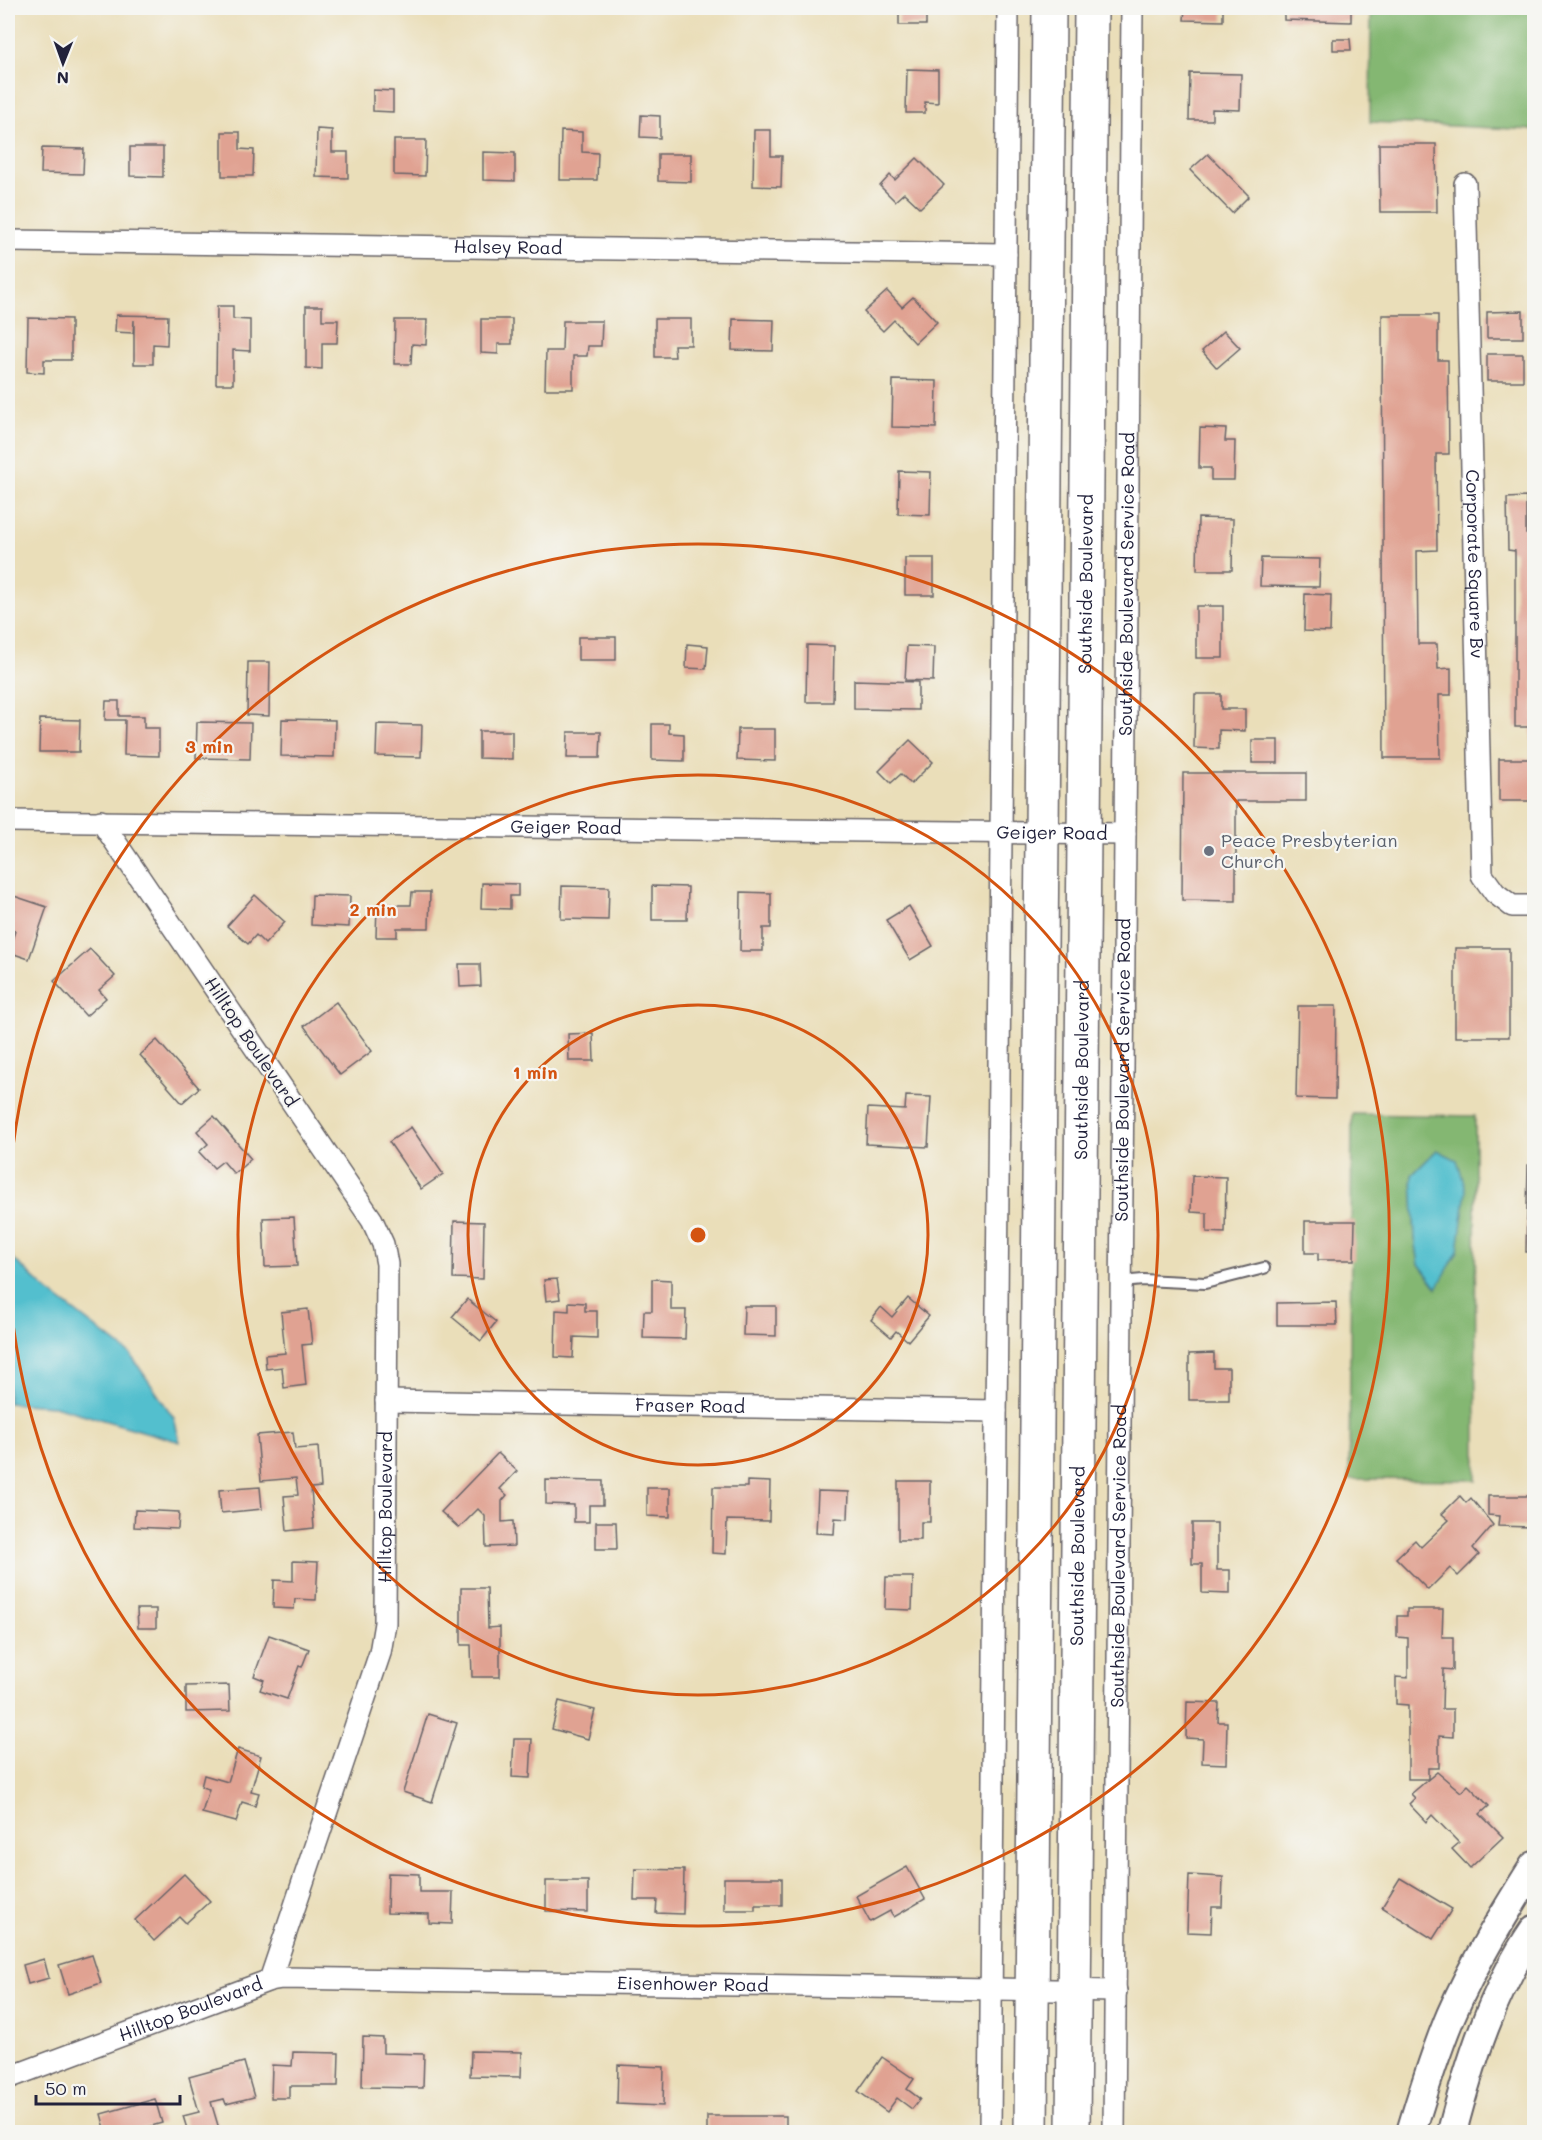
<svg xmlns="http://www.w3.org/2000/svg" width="1542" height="2140" font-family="Mali,sans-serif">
  <rect width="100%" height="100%" fill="#f6f6f2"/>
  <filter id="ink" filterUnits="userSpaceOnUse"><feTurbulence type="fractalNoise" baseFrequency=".0167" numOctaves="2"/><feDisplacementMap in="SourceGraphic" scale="12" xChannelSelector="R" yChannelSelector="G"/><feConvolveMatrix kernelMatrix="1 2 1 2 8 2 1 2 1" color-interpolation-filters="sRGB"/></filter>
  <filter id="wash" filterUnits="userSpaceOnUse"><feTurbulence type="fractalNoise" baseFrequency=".008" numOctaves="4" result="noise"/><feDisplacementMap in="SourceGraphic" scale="24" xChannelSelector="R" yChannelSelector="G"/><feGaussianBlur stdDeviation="1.35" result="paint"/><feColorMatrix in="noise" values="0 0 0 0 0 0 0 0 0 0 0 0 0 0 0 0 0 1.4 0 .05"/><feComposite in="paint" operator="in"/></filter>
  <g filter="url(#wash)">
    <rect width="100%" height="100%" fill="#eadeb9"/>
    <g fill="#84b772" stroke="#536c56" stroke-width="1.5" fill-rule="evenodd">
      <path d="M1371,8H1534V130L1370,122Z"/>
      <path d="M1352,1114L1475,1116L1476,1480L1349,1479ZM1437,1150V1288L1419,1264L1415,1238L1412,1175Z"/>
    </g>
    <g fill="#53bfce" stroke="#3a7084" stroke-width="1.5">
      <path d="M1437,1150L1457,1160L1466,1190L1458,1251L1437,1288L1419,1264L1415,1238L1412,1175Z"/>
      <path d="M8,1254L48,1291L130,1354L174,1418L180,1442L54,1406L8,1403Z"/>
    </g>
    <g id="blocks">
      <g fill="#e0a292">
        <path d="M899,8H939V13H926V25H899Z"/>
        <path d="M1185,8H1223V21L1184,20Z"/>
        <path d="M1284,8H1351V22L1284,20Z"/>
        <path d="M1333,39H1350L1351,50H1333Z"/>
        <path d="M907,69L938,70V103L925,102V113H906Z"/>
        <path d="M1190,73L1241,74L1240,110L1212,109V120H1189Z"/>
        <path d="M373,90L393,91V112L373,111Z"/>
        <path d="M641,115L660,116V138L640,137Z"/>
        <path d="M317,129L332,130V152H348V178L316,177Z"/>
        <path d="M754,130H771V156H782L781,187L753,186Z"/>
        <path d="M561,131L582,132V152L598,153L597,180H560Z"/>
        <path d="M222,132H240V149L254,150L253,176H222Z"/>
        <path d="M394,140H426L425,176L394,175Z"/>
        <path d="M1379,144H1436L1437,212H1380Z"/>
        <path d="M130,147H163V177L130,176Z"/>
        <path d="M42,148L84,149L83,174L41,173Z"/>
        <path d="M483,152L515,153V181L483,180Z"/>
        <path d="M658,154H691V182L658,181Z"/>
        <path d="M1208,154L1249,196L1232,213L1190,170Z"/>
        <path d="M917,158L944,185L920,208L904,193L895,201L880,186L890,175L895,180Z"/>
        <path d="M887,291L902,307L913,297L937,322L915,343L894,320L883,331L864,312Z"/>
        <path d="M217,306H233V319L250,320V351L233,350V384H216Z"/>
        <path d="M306,306H322V320H338L337,343H322V369L306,368Z"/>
        <path d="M1523,311V338H1487V312Z"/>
        <path d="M116,315L168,316L167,345L153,344V364H134V320L133,333L115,332Z"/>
        <path d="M1382,315H1438V360H1448L1449,454H1436L1437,550L1417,551L1418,644H1437L1438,669L1451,668V695H1439L1440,758H1384Z"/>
        <path d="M28,318L71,319V360H44V373L27,372Z"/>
        <path d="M481,319H512V344H498V354L481,353Z"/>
        <path d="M655,319H691V345H674L675,357H655Z"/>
        <path d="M733,319L774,320L773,351L732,350Z"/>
        <path d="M395,320H427L426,345L412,344L411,364H394Z"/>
        <path d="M563,321H602L601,346H588L587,356H573V389H545L546,351H562Z"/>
        <path d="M1224,331L1240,348L1217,368L1202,351Z"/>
        <rect x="1487" y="354" width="36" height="27"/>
        <path d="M893,380L937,381L936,428L892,427Z"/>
        <path d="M1200,428L1226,429L1225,441H1235L1234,480H1211V468H1199Z"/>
        <path d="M899,471L931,472L930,515L898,514Z"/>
        <path d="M1526,497V534H1534V801H1499V759H1531V727H1515V551L1508,550L1507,498Z"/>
        <path d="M1198,518L1233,519L1232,570H1197Z"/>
        <rect x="905" y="558" width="29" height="37"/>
        <path d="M1261,558L1320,559L1319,587L1260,586Z"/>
        <path d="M1305,594L1331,595L1330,632L1304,631Z"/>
        <rect x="1196" y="606" width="27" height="52"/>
        <rect x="578" y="637" width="38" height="23"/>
        <path d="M687,644L708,646L706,669L686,668Z"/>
        <path d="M807,645L834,646L833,702H806Z"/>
        <path d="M907,646L934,647L933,681L905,680Z"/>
        <path d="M248,662H270L269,716L247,715Z"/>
        <path d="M854,680L918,682V710L854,709Z"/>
        <path d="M1195,694H1221V709H1245V731L1219,730V749L1194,748Z"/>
        <path d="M106,701H119V716H144V728H159V756L124,755L125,720H105Z"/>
        <path d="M40,719L80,720L79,752H39Z"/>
        <path d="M282,719L335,720L334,757L281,756Z"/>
        <path d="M197,722L251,723L250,759L196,758Z"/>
        <path d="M377,724L422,725L421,757L376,756Z"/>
        <path d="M652,724H669V733L684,734V761L652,760Z"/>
        <path d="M738,729H775V761L737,760Z"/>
        <path d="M479,731H512V759L479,758Z"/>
        <path d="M568,732H601L600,758H567Z"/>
        <path d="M910,740L933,762L911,784L901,774L891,783L879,771Z"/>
        <rect x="1252" y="740" width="26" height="23"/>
        <path d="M1183,773H1306V801H1236V901L1182,900Z"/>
        <path d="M482,883L518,884V896H510V909L481,908Z"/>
        <path d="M562,886L609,887L608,920L561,919Z"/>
        <path d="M652,886L688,887L687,920H652Z"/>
        <path d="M412,892H430L429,928H397V937H376L377,905H411Z"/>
        <path d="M741,892L771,893V928H763V951H740Z"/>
        <path d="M255,895L285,922L265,944L256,935L248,944L227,926Z"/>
        <path d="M312,895L350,896L349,927L311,925Z"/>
        <path d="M14,896L47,907L29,959L8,952L15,931L8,929V908L9,909Z"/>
        <path d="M909,906L933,946L910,960L886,920Z"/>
        <rect x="1455" y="948" width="54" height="89"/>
        <path d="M90,949L115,976L99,990L106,998L86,1016L54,981Z"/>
        <path d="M459,964H480L481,986L460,987Z"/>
        <path d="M336,1002L372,1051L340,1075L304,1026Z"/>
        <path d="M1298,1006H1336L1335,1099L1296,1098Z"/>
        <path d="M593,1033L594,1061H569L568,1034Z"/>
        <path d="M157,1040L199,1088L182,1103L140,1055Z"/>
        <path d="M906,1096L931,1097L928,1147L866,1144L868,1108L905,1110Z"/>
        <path d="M214,1116L251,1159L234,1174L223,1161L214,1168L199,1152L208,1144L197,1131Z"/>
        <path d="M411,1127L443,1174L421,1189L389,1142Z"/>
        <path d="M1528,1165H1534V1252H1526Z"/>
        <path d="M1192,1176L1226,1177L1225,1233L1207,1232V1213L1191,1212Z"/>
        <path d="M294,1217L297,1266L265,1267L263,1218Z"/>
        <path d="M454,1221L484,1222L483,1279L453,1278Z"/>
        <path d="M1305,1221H1355L1354,1260H1318V1253H1305Z"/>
        <path d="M557,1279L560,1299L546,1301L544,1280Z"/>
        <path d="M652,1279L671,1280V1310H686L685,1339L643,1338L644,1311H652Z"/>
        <path d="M908,1298L929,1316L908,1341L896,1331L891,1337L871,1320L881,1307L892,1317Z"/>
        <path d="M467,1299L496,1322L481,1341L452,1317Z"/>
        <path d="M569,1302L585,1303V1311H597V1338L574,1337L573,1358L555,1357L556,1310L569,1311Z"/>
        <path d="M1336,1302L1337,1325H1277V1303Z"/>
        <path d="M744,1306H776V1336L743,1335Z"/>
        <path d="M308,1309L312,1344L302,1345L306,1385L284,1388L282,1367L266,1369L265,1355L285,1353L281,1312Z"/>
        <path d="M1214,1353V1368H1229V1400H1189V1354Z"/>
        <path d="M293,1432L295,1449L318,1447L321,1487L311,1488L314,1528L287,1531L284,1496L298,1495L296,1478L261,1481L257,1435Z"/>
        <path d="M498,1453L517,1471L500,1489L507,1495L502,1501V1522L513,1521L514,1546L486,1547L485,1516L478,1509L459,1528L441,1512Z"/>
        <path d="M546,1480L603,1481V1505H589V1522H574V1505L546,1504Z"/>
        <path d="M747,1481L770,1482L769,1521L727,1520L726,1554L712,1553L713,1487H747Z"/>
        <path d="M898,1481H930V1522H921V1540H898Z"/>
        <path d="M260,1487L262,1509L221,1513L219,1490Z"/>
        <path d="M647,1488H670V1517L647,1516Z"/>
        <path d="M818,1491L849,1492L848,1519L835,1518L834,1534L816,1533Z"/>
        <path d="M1460,1496L1466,1503L1471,1498L1493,1525L1473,1548L1479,1555L1458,1576L1450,1568L1428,1590L1396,1558L1415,1540L1421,1547L1449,1520L1442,1514Z"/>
        <path d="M1488,1496H1534V1541H1530V1527L1498,1526L1499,1516L1488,1515Z"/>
        <path d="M135,1510L179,1512L178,1529L134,1527Z"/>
        <path d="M596,1522H616L617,1549H596Z"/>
        <path d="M1192,1523H1217V1570H1230V1594L1202,1593V1564H1192Z"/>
        <path d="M293,1561L318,1562L316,1600L295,1599L294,1609L273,1608L274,1580L293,1581Z"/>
        <path d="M886,1577H913L912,1610L885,1609Z"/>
        <path d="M461,1588H487L488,1628L500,1627V1677H472L471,1645H461Z"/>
        <path d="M137,1609H156V1628H138Z"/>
        <path d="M1407,1609H1443L1442,1637H1453V1670L1443,1669L1442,1709H1453V1737L1439,1736V1768H1428V1779H1408V1705L1396,1704V1677L1408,1678V1638L1397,1637V1616H1407Z"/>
        <path d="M269,1635L309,1649L302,1667L299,1666L287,1699L260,1690L264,1680L254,1676Z"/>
        <path d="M229,1685L230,1711L186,1712V1686Z"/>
        <path d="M559,1701L595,1710L588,1739L552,1729Z"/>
        <path d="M1187,1702L1219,1703L1218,1722H1227L1226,1764L1202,1763L1203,1739L1186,1738Z"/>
        <path d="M428,1714L457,1723L432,1802L403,1792Z"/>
        <path d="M514,1739H532L530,1778L512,1777Z"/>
        <path d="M238,1749L261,1756L251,1791L259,1793L255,1806L242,1802L236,1822L202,1813L209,1789L201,1787L204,1775L228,1782Z"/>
        <path d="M1437,1772L1461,1792L1468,1785L1489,1806L1480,1814L1503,1837L1470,1868L1452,1849L1459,1843L1432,1815L1426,1822L1409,1804L1415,1798L1411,1794Z"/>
        <path d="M907,1867L925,1899L894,1917L890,1911L870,1922L856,1896Z"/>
        <path d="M635,1869L684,1870L683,1914L656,1913L657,1900H634Z"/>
        <path d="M388,1873L419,1874V1892H453L452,1924L429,1923V1914L387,1913Z"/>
        <path d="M184,1874L210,1901L186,1923L180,1917L154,1941L135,1920Z"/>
        <path d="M1189,1875L1223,1877L1222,1907H1212L1211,1933L1187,1932Z"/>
        <path d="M724,1878H782V1905H755V1910H724Z"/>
        <path d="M1400,1878L1452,1909L1433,1939L1382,1907Z"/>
        <path d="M546,1881H588V1912L546,1911Z"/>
        <path d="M92,1955L101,1983L68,1994L59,1965Z"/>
        <path d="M44,1959L49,1978L28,1984L23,1965Z"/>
        <path d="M363,2037L383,2038V2053L424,2054L423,2088L362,2087Z"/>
        <path d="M471,2051L522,2052L521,2077L470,2076Z"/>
        <path d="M293,2052L339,2053L338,2086H289V2098H271L272,2065L292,2066Z"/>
        <path d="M882,2057L914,2079L907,2089L920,2099L912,2109L897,2098L887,2112L858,2091Z"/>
        <path d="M244,2062L254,2097L226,2104L224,2099L211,2102L220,2132H188L183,2116L199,2112L189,2077Z"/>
        <path d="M618,2065L664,2067L663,2106L617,2104Z"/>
        <path d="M155,2099L162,2123L141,2129L142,2131L138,2132H106L101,2114Z"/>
        <rect x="707" y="2116" width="79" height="16"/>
      </g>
    </g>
  </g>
  <g filter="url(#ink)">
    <use href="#blocks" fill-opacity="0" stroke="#686467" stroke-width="1.5"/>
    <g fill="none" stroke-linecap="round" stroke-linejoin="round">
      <g stroke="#686467" stroke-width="14">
        <path id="lane" d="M1121,1282L1143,1280L1205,1283L1264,1268"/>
      </g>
      <g stroke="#686467" stroke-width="24">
        <g id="street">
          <path id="s1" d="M1465,184L1482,875L1495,893L1512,906H1534"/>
          <path id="s2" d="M8,241L1006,254"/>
          <path id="s3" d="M8,821L1125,834"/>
          <path id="s4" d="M386,1401L996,1411"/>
          <path id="s5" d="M270,1980L282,1978L1116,1991"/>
          <path id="s6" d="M8,2078L270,1980L380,1653L385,1623L387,1264L383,1244L372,1220L101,821"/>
          <path d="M990,2132L1008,8"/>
          <path id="s7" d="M1114,2132L1132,8"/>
        </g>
      </g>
      <g stroke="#686467" stroke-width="32">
        <g id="secondary">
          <path d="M1411,2132C1423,2092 1435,2053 1451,2015C1474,1962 1504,1914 1534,1866"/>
          <path d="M1452,2132C1470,2062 1493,1990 1534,1930"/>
        </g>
      </g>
      <g stroke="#686467" stroke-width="36">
        <g id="highway">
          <path d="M1031,2132L1049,8"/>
          <path id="s8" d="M1073,2132L1091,8"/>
        </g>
      </g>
      <use href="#lane" stroke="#fff" stroke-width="10"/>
      <use href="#street" stroke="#fff" stroke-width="21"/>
      <use href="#secondary" stroke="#fff" stroke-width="28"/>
      <use href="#highway" stroke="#fff" stroke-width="33"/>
    </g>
  </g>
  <g fill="none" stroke="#d45411" stroke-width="3">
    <circle cx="698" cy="1235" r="230"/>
    <circle cx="698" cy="1235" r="460"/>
    <path d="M8 1205A691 691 0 1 1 8 1265"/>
  </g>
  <circle fill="#6b7280" stroke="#f6f6f2" stroke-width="2" cx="1209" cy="851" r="6"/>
  <g text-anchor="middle" stroke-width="4.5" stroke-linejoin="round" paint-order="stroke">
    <g font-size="18" fill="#22223b" stroke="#f6f6f2">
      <text dy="6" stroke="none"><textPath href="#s2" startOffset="500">Halsey Road</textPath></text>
      <text dy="6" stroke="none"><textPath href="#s1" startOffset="380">Corporate Square Bv</textPath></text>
      <text dy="6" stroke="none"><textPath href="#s8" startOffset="1548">Southside Boulevard</textPath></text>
      <text dy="6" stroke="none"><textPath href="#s7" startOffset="1548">Southside Boulevard Service Road</textPath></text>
      <text dy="6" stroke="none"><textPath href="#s3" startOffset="558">Geiger Road</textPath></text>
      <text dy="6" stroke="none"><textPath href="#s3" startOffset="1044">Geiger Road</textPath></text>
      <text transform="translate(251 1042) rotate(56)" y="6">Hilltop Boulevard</text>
      <text dy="6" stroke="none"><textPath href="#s8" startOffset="1062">Southside Boulevard</textPath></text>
      <text dy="6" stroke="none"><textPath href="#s7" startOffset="1062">Southside Boulevard Service Road</textPath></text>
      <text dy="6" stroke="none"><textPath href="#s4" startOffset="304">Fraser Road</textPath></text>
      <text dy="6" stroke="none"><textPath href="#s6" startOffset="771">Hilltop Boulevard</textPath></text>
      <text dy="6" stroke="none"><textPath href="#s8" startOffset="576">Southside Boulevard</textPath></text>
      <text dy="6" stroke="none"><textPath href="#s7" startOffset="576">Southside Boulevard Service Road</textPath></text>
      <text dy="6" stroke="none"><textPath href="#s5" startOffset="423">Eisenhower Road</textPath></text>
      <text dy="6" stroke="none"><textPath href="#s6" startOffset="195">Hilltop Boulevard</textPath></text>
    </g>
    <g font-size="18" fill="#5b616d" stroke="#f6f6f2" text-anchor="start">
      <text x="1221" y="847">Peace Presbyterian<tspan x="1221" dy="21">Church</tspan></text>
    </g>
  </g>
  <circle cx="698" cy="1235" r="9" fill="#d45411" stroke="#f6f6f2" stroke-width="3"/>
  <g font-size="18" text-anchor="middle" font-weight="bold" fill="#d45411" stroke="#f6f6f2" stroke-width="4.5" stroke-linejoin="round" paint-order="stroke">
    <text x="209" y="753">3 min</text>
    <text x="373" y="916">2 min</text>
    <text x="535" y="1079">1 min</text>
  </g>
  <rect width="1542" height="2140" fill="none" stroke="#f6f6f2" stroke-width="30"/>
  <g transform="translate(63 63) rotate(181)" stroke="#f6f6f2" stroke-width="4.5" paint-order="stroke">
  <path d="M0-4.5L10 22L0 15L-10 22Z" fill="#22223b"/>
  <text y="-9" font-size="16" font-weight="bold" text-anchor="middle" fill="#22223b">N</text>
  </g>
  <path d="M36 2095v9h144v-9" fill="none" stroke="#22223b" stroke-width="3"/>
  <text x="45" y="2095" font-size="18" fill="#22223b" stroke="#f6f6f2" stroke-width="4.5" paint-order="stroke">50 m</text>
</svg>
